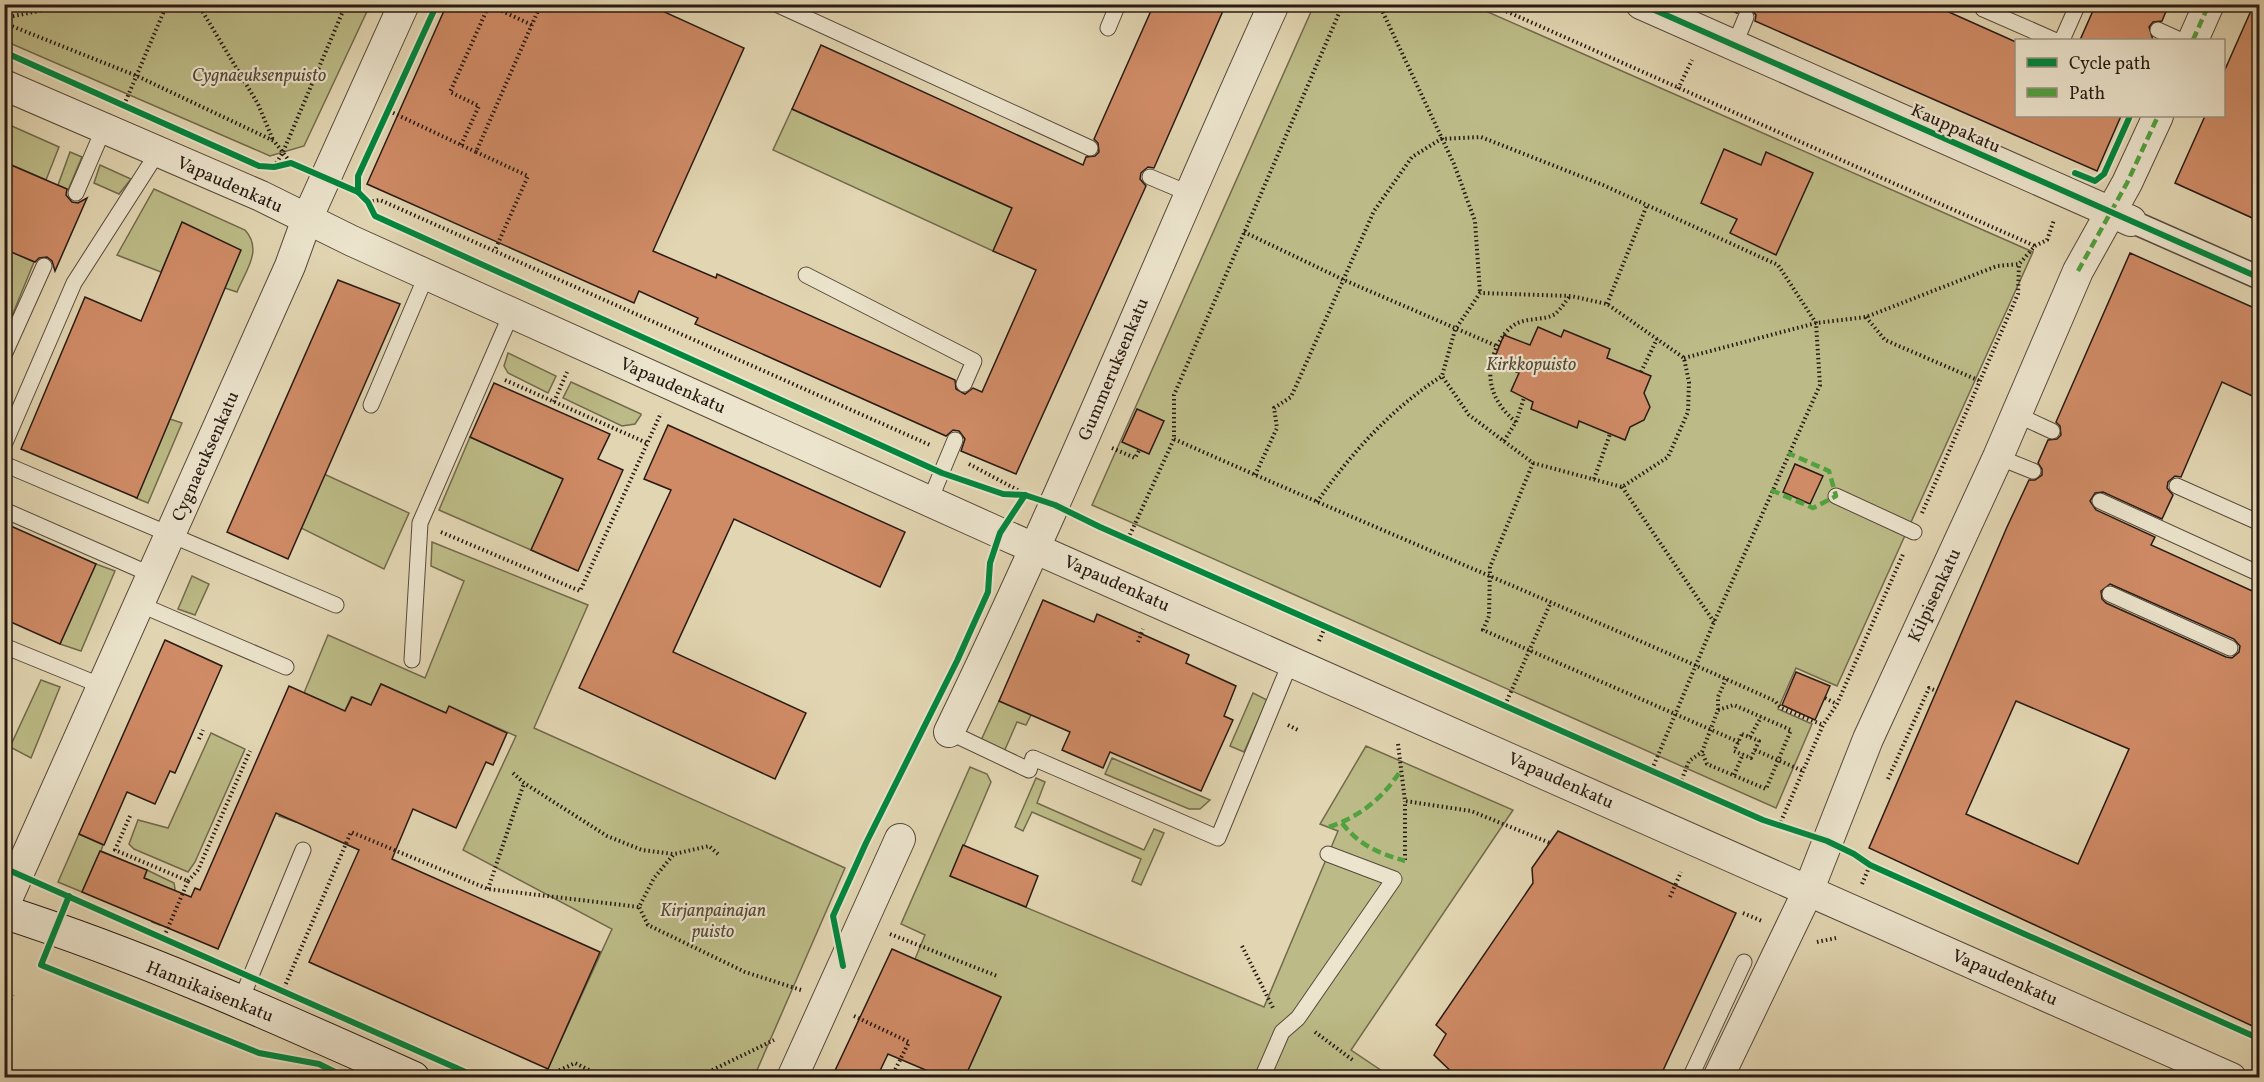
<svg xmlns="http://www.w3.org/2000/svg" width="2264" height="1082" font-family="Vollkorn,serif">
  <rect width="100%" height="100%" fill="#e2d6b2"/>
  <filter id="stains"><feTurbulence type="fractalNoise" baseFrequency=".00333" numOctaves="4"/><feColorMatrix values="0 0 0 0 .2 0 0 0 0 .09 0 0 0 0 .02 0 0 0 .5 -.17"/></filter>
  <radialGradient id="worn" r=".72"><stop offset=".6" stop-color="#630" stop-opacity="0"/><stop offset="1" stop-color="#630" stop-opacity=".3"/></radialGradient>
  <g fill="#bcbb87" stroke="#726a4d" stroke-width="1.5">
    <path d="M4,5L5,4L370,5L304,146L270,156L5,41Z"/>
    <path d="M1314,5H1472L2033,252L1837,686L1796,668L1778,709L1812,724L1776,808L1092,505Z"/>
    <path d="M792,109L1012,208L993,251L773,150Z"/>
    <path d="M5,123L59,147L46,180L5,162Z"/>
    <path d="M70,152L82,157L68,190L58,185Z"/>
    <path d="M100,165L131,179L119,194L94,183Z"/>
    <path d="M154,189L245,230C263,250 246,270 237,292L225,288L182,223L161,272L117,255Z"/>
    <path d="M5,249L34,262L5,333Z"/>
    <path d="M508,353L556,376L548,393L508,373L504,366Z"/>
    <path d="M571,382L641,414V415L635,424L622,426L563,398Z"/>
    <path d="M170,419L182,423L148,503L136,498Z"/>
    <path d="M470,437L563,479L531,550L439,510Z"/>
    <path d="M324,474L409,513L384,569L301,528Z"/>
    <path d="M432,542L588,605L534,728L845,868L754,1077H544L612,929L463,850L516,736L450,707L446,713L381,684L371,705L351,697L296,822L279,816L327,703L304,693L328,635L425,678L464,581L431,566Z"/>
    <path d="M96,564L115,571L81,651L60,644Z"/>
    <path d="M192,576L209,584L195,615L178,609Z"/>
    <path d="M41,680L60,687L31,758L10,747Z"/>
    <path d="M1253,693L1267,700L1244,752L1230,746Z"/>
    <path d="M999,701L1031,715L1026,725L1017,722L1004,752L978,747Z"/>
    <path d="M211,733L245,749L195,862L188,872L134,849L129,844L138,820L168,828Z"/>
    <path d="M1366,746L1513,810L1351,1050L1391,1077H965L1001,997L915,959L925,935L901,924L970,767L987,774L991,782L951,876L1264,1007L1338,831L1320,824Z"/>
    <path d="M1112,758L1210,800L1200,809H1189L1105,774Z"/>
    <path d="M1036,778L1045,782L1037,803L1144,850L1154,829L1164,833L1141,885L1132,881L1141,859L1032,812L1023,831L1015,827Z"/>
    <path d="M79,834L103,845L101,851L127,862L124,869L97,858L82,892L58,882Z"/>
    <path d="M147,870L174,883L175,889L160,925L152,922L165,887L144,878Z"/>
  </g>
  <g fill="#cf8b66" stroke="#281a13" stroke-width="1.5" fill-rule="evenodd">
    <path d="M447,4H647L744,48L653,251L716,278L717,274L955,380L956,389L965,394L973,388L982,392L1036,270L993,251L1012,208L792,109L821,45L1083,165L1086,157L1095,156L1099,152L1098,143L1094,139L1154,4H1226L1154,168L1148,167L1141,173L1140,179L1146,186L1016,474L961,451L965,439L959,431L953,430L946,436L695,324L698,318L639,291L634,303L367,184Z"/>
    <path d="M1717,4H1931L2016,42V116H2121L2097,171L1755,21L1756,15L1750,8L1744,7L1737,13Z"/>
    <path d="M2096,4H2169L2162,21L2153,22L2149,27L2153,40H2080Z"/>
    <path d="M2254,4H2259V221L2175,183L2205,116H2223V74Z"/>
    <path d="M1724,149L1761,165L1766,152L1813,173L1776,255L1730,233L1737,219L1701,203Z"/>
    <path d="M4,162L67,189L66,195L72,202L78,203L87,198L55,271L52,261L47,257L39,258L35,262L4,249Z"/>
    <path d="M182,222L241,250L137,498L21,449L85,297L141,321Z"/>
    <path d="M2130,253L2259,310V399L2222,382L2181,477L2175,476L2168,482L2167,488L2173,495L2162,519L2103,492L2095,493L2090,501L2096,510L2155,537L2151,545L2259,594V1029L1869,848L2007,527L2029,480H2035L2042,475V469L2038,463L2048,440L2057,439L2061,435L2060,426L2056,422ZM2110,584L2234,639L2240,646L2239,652L2232,658L2226,657L2106,603L2102,599L2101,591ZM2016,701L2129,749L2078,864L1966,814Z"/>
    <path d="M338,280L400,304L288,559L227,532Z"/>
    <path d="M1538,327L1561,337L1564,330L1610,349L1607,358L1651,376L1644,393L1650,407L1644,420L1630,427L1625,440L1579,421L1577,428L1531,409L1533,402L1511,391L1519,373L1493,362L1499,347L1504,335L1530,345Z"/>
    <path d="M494,383L610,434L598,459L623,470L578,571L531,550L563,479L470,437Z"/>
    <path d="M1137,409L1164,421L1149,454L1122,442Z"/>
    <path d="M668,425L905,532L880,587L734,519L673,652L806,713L775,779L579,688L671,490L644,479Z"/>
    <path d="M1795,464L1823,476L1810,504L1783,492Z"/>
    <path d="M4,523L96,564L60,644L4,619Z"/>
    <path d="M1043,600L1094,622L1097,614L1189,655L1186,663L1236,686L1224,716L1233,720L1201,791L1110,752L1103,768L1062,750L1070,732L999,701Z"/>
    <path d="M165,640L222,666L175,773L170,771L155,804L127,792L104,845L79,834Z"/>
    <path d="M1796,672L1830,686L1815,720L1782,705Z"/>
    <path d="M381,684L446,713L449,706L507,733L493,765L486,762L456,828L413,809L392,859L600,952L548,1069L309,962L359,850L276,813L218,949L82,892L100,851L147,870L144,878L191,897L195,888L200,890L289,686L345,711L352,697L371,705Z"/>
    <path d="M1558,831L1736,913L1660,1077H1457L1434,1055L1446,1034L1436,1025L1533,883L1532,868Z"/>
    <path d="M963,845L1038,876L1026,907L950,876Z"/>
    <path d="M892,949L1001,997L965,1077H942L888,1054L877,1077H832Z"/>
  </g>
  <g fill="none" stroke-linecap="round" stroke-linejoin="round">
    <g stroke="#56493b" stroke-width="17">
      <g id="service">
        <path d="M776,4L1090,148"/>
        <path d="M1986,4L1983,9L2054,40"/>
        <path d="M1108,28L1118,4"/>
        <path d="M2158,30L2180,40"/>
        <path d="M2062,40L2078,4"/>
        <path d="M1734,46L1746,17"/>
        <path d="M1150,177L1188,193"/>
        <path d="M76,193L104,128"/>
        <path d="M806,275L974,361L964,384"/>
        <path d="M4,355L44,266"/>
        <path d="M371,405L427,274"/>
        <path d="M2015,414L2052,431"/>
        <path d="M4,445L74,283L158,152"/>
        <path d="M1998,457L2033,471"/>
        <path d="M4,464L336,605"/>
        <path d="M2177,486L2260,523"/>
        <path d="M1836,496L1914,532"/>
        <path d="M930,500L955,440"/>
        <path d="M2100,501L2260,574"/>
        <path d="M4,510L152,575"/>
        <path d="M2110,594L2230,648"/>
        <path d="M139,604L286,667"/>
        <path d="M4,646L102,686"/>
        <path d="M412,660L420,523L512,312"/>
        <path d="M949,732L1029,770L1033,758L1218,838L1291,661"/>
        <path d="M240,1002L303,850"/>
        <path d="M1262,1078L1282,1032L1298,1018L1394,879L1328,854"/>
        <path d="M1690,1078L1744,962"/>
      </g>
    </g>
    <g stroke="#56493b" stroke-width="25">
      <path id="pedestrian" d="M2131,221L2260,278"/>
    </g>
    <g stroke="#56493b" stroke-width="32">
      <g id="minor">
        <path d="M1641,4L2131,221"/>
        <path d="M2193,40L2209,4"/>
        <path d="M4,85L261,196L352,241L1000,533L2231,1078"/>
        <path d="M949,732C1065,493 1164,246 1274,4"/>
        <path d="M4,906L290,266L307,219L404,4"/>
        <path d="M792,1078L900,839"/>
        <path d="M1718,1078L1809,889L1868,739L1998,457L2078,271L2127,183L2158,116"/>
      </g>
    </g>
    <g stroke="#281a13" stroke-width="35">
      <path id="secondary" d="M4,912C144,957 279,1018 413,1078"/>
    </g>
    <g stroke="#281a13" stroke-width="4" stroke-dasharray="1.5 3" stroke-linecap="butt">
      <path d="M198,4L258,104L273,140"/>
      <path d="M1379,4L1454,164L1475,221L1480,293"/>
      <path d="M1490,4L2035,246"/>
      <path d="M4,18L73,4"/>
      <path d="M4,23L137,76L274,141L291,163"/>
      <path d="M1678,89L1692,60"/>
      <path d="M124,105L167,4"/>
      <path d="M389,111L476,152L541,4"/>
      <path d="M461,145L479,106L450,92L489,5L532,25"/>
      <path d="M476,152L528,176L495,250"/>
      <path d="M274,167L283,152L346,4"/>
      <path d="M368,202L380,200L930,445"/>
      <path d="M1244,232L1344,280L1499,347"/>
      <path d="M1607,304L1647,205"/>
      <path d="M1866,317L1885,340L1980,381"/>
      <path d="M1684,358L1816,323L1866,317L1997,266L2019,264L2035,246L2047,240L2054,220"/>
      <path d="M1641,372L1657,339"/>
      <path d="M505,380L647,443"/>
      <path d="M554,402L567,372"/>
      <path d="M1516,422C1493,403 1484,379 1495,351C1499,341 1505,331 1514,325C1526,317 1544,321 1555,314C1560,310 1566,301 1570,296"/>
      <path d="M1174,439C1374,528 1576,611 1775,701L1781,708L1823,725"/>
      <path d="M1504,441L1516,422L1524,398"/>
      <path d="M1112,448L1135,458L1140,449"/>
      <path d="M1533,463L1490,567L1489,616L1483,630L1739,742"/>
      <path d="M969,464L1025,494"/>
      <path d="M1255,475L1277,428L1274,408L1291,397L1374,211L1412,157L1441,139L1481,137L1603,185L1778,265L1816,323L1820,385L1714,622L1651,772"/>
      <path d="M1594,479L1610,434"/>
      <path d="M1622,487L1714,622"/>
      <path d="M1317,502C1352,452 1391,409 1442,376L1455,330L1480,293L1571,296L1607,304L1684,358L1689,382L1688,412L1668,457L1622,487L1533,463L1469,415L1442,376"/>
      <path d="M1922,513L2018,294L2019,264"/>
      <path d="M441,532L580,591L661,413"/>
      <path d="M1128,539L1174,439V395L1343,4"/>
      <path d="M1319,641L1326,625"/>
      <path d="M1138,642L1143,629"/>
      <path d="M1825,698L1837,704"/>
      <path d="M1505,705L1551,602"/>
      <path d="M1718,710V697L1726,679"/>
      <path d="M1288,725L1298,730"/>
      <path d="M1742,734L1759,741L1751,758L1734,751Z"/>
      <path d="M1750,737L1761,717"/>
      <path d="M199,739L203,730"/>
      <path d="M1398,744L1405,801L1471,811L1550,843"/>
      <path d="M1755,750L1803,771"/>
      <path d="M513,773L524,783L607,836L642,850L673,854"/>
      <path d="M1734,775L1743,754"/>
      <path d="M1888,779L1929,688L1937,691"/>
      <path d="M1680,784L1689,761L1702,752L1718,710L1734,705L1791,730L1766,789L1707,764L1702,752"/>
      <path d="M130,816L115,850L188,881L164,937"/>
      <path d="M1779,826L1823,725L1837,704L1904,552"/>
      <path d="M718,854L709,846L674,854L654,878L639,907L648,925L745,972L801,990"/>
      <path d="M1405,860V801"/>
      <path d="M188,881L198,870L250,751"/>
      <path d="M1862,884L1870,865"/>
      <path d="M488,889L524,783"/>
      <path d="M1670,897L1681,872"/>
      <path d="M1743,913L1762,921"/>
      <path d="M890,934L997,976"/>
      <path d="M1817,942L1836,938"/>
      <path d="M1242,946L1274,1010"/>
      <path d="M284,988L351,832L488,889L639,907"/>
      <path d="M4,1011L13,995"/>
      <path d="M854,1016L909,1042L891,1078"/>
      <path d="M1315,1032L1354,1061"/>
      <path d="M555,1078L558,1071L575,1063L605,1078"/>
      <path d="M696,1078L774,1040"/>
    </g>
    <use href="#service" stroke="#ece4cd" stroke-width="15"/>
    <use href="#pedestrian" stroke="#ece4cd" stroke-width="22"/>
    <use href="#minor" stroke="#ece4cd" stroke-width="30"/>
    <use href="#secondary" stroke="#ece4cd" stroke-width="33"/>
    <g stroke="#51a13f" stroke-width="4.5" stroke-dasharray="9 4.5" stroke-linecap="butt">
      <path d="M2193,40L2209,4"/>
      <path d="M2078,271L2127,183L2158,116"/>
      <path d="M1771,490L1813,508L1836,496L1829,471L1788,453"/>
      <path d="M1342,823C1359,845 1378,853 1405,861"/>
      <path d="M1329,827C1361,816 1383,798 1401,770"/>
    </g>
    <g stroke="#ece4cd" stroke-width="10">
      <g id="cycleway">
        <path d="M437,4L358,176V192L368,202L375,216L942,473L1003,494L1025,495L1055,505L1100,527L1763,820L1827,841L1854,854L1870,865L2260,1039"/>
        <path d="M1641,4L2260,278"/>
        <path d="M4,52L259,166L274,167L291,163L358,192"/>
        <path d="M2075,173L2095,181L2104,174L2130,116"/>
        <path d="M4,868L479,1078"/>
        <path d="M69,896L41,965L259,1053L319,1064L347,1078"/>
        <path d="M843,966L833,916L866,843L957,661L988,592L990,563L1000,533L1025,495"/>
      </g>
    </g>
    <use href="#cycleway" stroke="#00873e" stroke-width="6"/>
  </g>
  <g text-anchor="middle" stroke-width="4.5" stroke-linejoin="round" paint-order="stroke">
    <g font-size="18" font-style="italic" fill="#544a36" stroke="#ece4cd">
      <text x="259" y="81">Cygnaeuksenpuisto</text>
      <text x="1531" y="370">Kirkkopuisto</text>
      <text x="713" y="916">Kirjanpainajan<tspan x="713" dy="21">puisto</tspan></text>
    </g>
    <g font-size="18" fill="#281a13" stroke="#ece4cd">
      <text transform="translate(1956 128) rotate(24)" y="6">Kauppakatu</text>
      <text transform="translate(230 184) rotate(24)" y="6">Vapaudenkatu</text>
      <text transform="translate(1113 369) rotate(-67)" y="6">Gummeruksenkatu</text>
      <text transform="translate(673 385) rotate(24)" y="6">Vapaudenkatu</text>
      <text transform="translate(205 456) rotate(-66)" y="6">Cygnaeuksenkatu</text>
      <text transform="translate(1117 583) rotate(24)" y="6">Vapaudenkatu</text>
      <text transform="translate(1934 595) rotate(-65)" y="6">Kilpisenkatu</text>
      <text transform="translate(1561 780) rotate(24)" y="6">Vapaudenkatu</text>
      <text transform="translate(2005 977) rotate(24)" y="6">Vapaudenkatu</text>
      <text transform="translate(210 991) rotate(22)" y="6">Hannikaisenkatu</text>
    </g>
  </g>
  <rect width="2264" height="1082" fill="none" stroke="#e2d6b2" stroke-width="24"/>
  <rect x="6" y="6" width="2252" height="1070" fill="none" stroke="#281a13" stroke-width="3"/>
  <rect x="12" y="12" width="2240" height="1058" fill="none" stroke="#281a13" stroke-width="1.5"/>
  <rect x="2015" y="39" width="210" height="78" fill="#ece4cd" stroke="#9e9383" stroke-width="1.5"/>
  <rect x="2027" y="58" width="30" height="9" fill="#00873e" stroke="#9e9383" stroke-width="1.5"/>
  <text x="2069" y="69" font-size="18" fill="#281a13">Cycle path</text>
  <rect x="2027" y="88" width="30" height="9" fill="#51a13f" stroke="#9e9383" stroke-width="1.5"/>
  <text x="2069" y="99" font-size="18" fill="#281a13">Path</text>
  <rect width="100%" height="100%" filter="url(#stains)"/>
  <rect width="100%" height="100%" fill="url(#worn)"/>
</svg>
